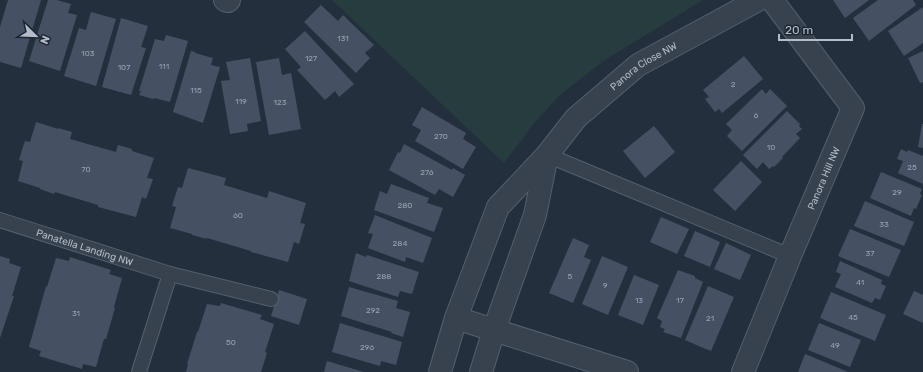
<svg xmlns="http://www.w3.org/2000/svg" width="923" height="372" font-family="Rubik,sans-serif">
  <rect width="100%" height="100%" fill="#242f3e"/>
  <path fill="#263c3f" d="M332,0H703L605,60L561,94L535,122L504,163Z"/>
  <g fill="#455162">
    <path d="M8,0H41L21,68L0,62V27Z"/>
    <path d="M48,0H57L71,4L68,13L77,15L60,71L29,61Z"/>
    <path d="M833,0H869L845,18Z"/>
    <path d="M878,0H913L916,5L869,41L853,18Z"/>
    <path d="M321,5L338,21L343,15L374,45L365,53L370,58L356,73L304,22Z"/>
    <path d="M923,7V43L904,56L888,31Z"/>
    <path d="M91,12L116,19L96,86L64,76L79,28L86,30Z"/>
    <path d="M121,18L148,26L141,47L146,48L131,95L102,87Z"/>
    <path d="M305,31L354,84L339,97L335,91L325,100L297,70L301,67L285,49Z"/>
    <path d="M166,35L188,41L170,102L154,98L153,99L139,95L141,91H139L155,39L164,41Z"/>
    <path d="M191,51L195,52V53L213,58L211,65L220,67L203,123L173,112Z"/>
    <path d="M923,51V82L920,83L908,58Z"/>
    <path d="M744,56L763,79L722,113L719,109L715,112L705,99L709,97L703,90Z"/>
    <path d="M250,58L261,121L247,124L248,131L230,134L221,81L230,80L226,62Z"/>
    <path d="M279,58L282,75L291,73L301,129L269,135L256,62Z"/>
    <path d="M762,89L766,94L770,89L787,106L742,151L727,136L732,130L726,124Z"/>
    <path d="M422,107L466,133L463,139L476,147L463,169L415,141L421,130L412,125Z"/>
    <path d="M787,111L800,124L799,126L802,129L796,134L800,138L782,157L783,158L774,167L773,166L769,169L763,162L757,169L743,155Z"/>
    <path d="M36,122L58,129V128L72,132L70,139L116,152L118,145L132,149V151L154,158L147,178L153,179L146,199L142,197L136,217L98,207V205L55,192L54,194L40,189V188L18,181L23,161L19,160L22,150L25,141L30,142Z"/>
    <path d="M922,124H923V148L918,147Z"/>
    <path d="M654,126L675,152L645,178L623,151Z"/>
    <path d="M404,144L452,170L453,168L465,175L453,197L439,189L435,195L389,170L398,152L400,153Z"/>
    <path d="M901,149L907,152L908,150L923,156V184L898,173L903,161L897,159Z"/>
    <path d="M741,161L762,182L735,211L713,190Z"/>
    <path d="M188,168L226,178L224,185L267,198L269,191L306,203L300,223L305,224L299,244L294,242L288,262L251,252V251L207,238V239L192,235V234L170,228L176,207L172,206L178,187L182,188Z"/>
    <path d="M881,172L922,189L920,194L922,195L916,209L914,208L911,216L870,198Z"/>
    <path d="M391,184L429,198L427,203L443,208L434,232L374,210L380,191L387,194Z"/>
    <path d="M865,201L914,222L904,246L854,226Z"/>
    <path d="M375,215L432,238L423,263L406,257L405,262L368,248L373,234L368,233Z"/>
    <path d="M661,217L689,229L677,254L650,242Z"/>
    <path d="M850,229L901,250L889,277L838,256Z"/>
    <path d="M695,231L720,242L710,267L684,256Z"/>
    <path d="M573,238L589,245L584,257L591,260L573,303L549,293Z"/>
    <path d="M726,243L751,255L740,280L714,269Z"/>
    <path d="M356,253L366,257L367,255L419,272L412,294L400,291L398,297L349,281Z"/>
    <path d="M0,256L10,259L9,263L21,267L12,296H14L0,338Z"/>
    <path d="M602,256L628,267L608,315L582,304Z"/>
    <path d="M70,257L111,270L109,274L122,278L114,307L115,308L106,339H104L96,367L83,364L82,369L39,356L41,351L29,347L46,286L47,287L56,258L69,261Z"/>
    <path d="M840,261L882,280L881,284L886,286L880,300L875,298L872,303L835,287L841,274L836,272Z"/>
    <path d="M678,270L695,276V278L703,282L681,338L663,332L665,329L660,327L662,321L657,318Z"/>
    <path d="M634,275L659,285L643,325L618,315Z"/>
    <path d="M708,286L734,297L711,351L701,347L685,340Z"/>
    <path d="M349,287L398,301L396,308L410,312L403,337L391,333L392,332L341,316Z"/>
    <path d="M279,290L307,299L299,325L271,316Z"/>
    <path d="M914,291L923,295V323L903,314Z"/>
    <path d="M831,292L886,315L875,341L820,318Z"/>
    <path d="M221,303L262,315L260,319L274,324L265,352L267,353L261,372H186L188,364H187L197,332H198L207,304L220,306Z"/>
    <path d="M340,323L402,342L396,365L381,361L380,366L332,352Z"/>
    <path d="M819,323L861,340L850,367L808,350Z"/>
    <path d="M805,354L822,361L848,372H798Z"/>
    <path d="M327,361L364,372H324Z"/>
  </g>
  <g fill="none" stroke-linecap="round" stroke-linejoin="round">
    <g stroke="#565f6c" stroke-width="16">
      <g id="service">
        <path d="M547,155L790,256"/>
        <path id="s1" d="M0,220L170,274L271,299"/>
        <path d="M139,372L170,274"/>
      </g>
    </g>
    <g stroke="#565f6c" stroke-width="24">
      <g id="minor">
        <path d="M225,0L228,1L229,0"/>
        <path d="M456,318L627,372"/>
        <path id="s2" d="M440,372L456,318L498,207L547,155L576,118L638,65L758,0"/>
        <path d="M481,372L494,330L535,215L547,155"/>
        <path id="s3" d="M743,372L790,256L853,108L772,0"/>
      </g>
    </g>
    <use href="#service" stroke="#38414e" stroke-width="14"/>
    <use href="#minor" stroke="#38414e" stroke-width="22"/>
  </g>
  <g text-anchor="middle" stroke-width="4" stroke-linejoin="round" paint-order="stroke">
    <g font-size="8" fill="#98a1af">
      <text x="343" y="41">131</text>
      <text x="88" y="56">103</text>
      <text x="311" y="61">127</text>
      <text x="164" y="69">111</text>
      <text x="124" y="70">107</text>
      <text x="733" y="87">2</text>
      <text x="196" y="93">115</text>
      <text x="241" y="104">119</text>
      <text x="280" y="105">123</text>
      <text x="756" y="118">6</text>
      <text x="441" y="139">270</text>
      <text x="771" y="150">10</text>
      <text x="912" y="170">25</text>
      <text x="86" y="172">70</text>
      <text x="427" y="175">276</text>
      <text x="897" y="195">29</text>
      <text x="405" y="208">280</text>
      <text x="238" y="218">60</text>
      <text x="884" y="227">33</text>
      <text x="400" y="246">284</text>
      <text x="870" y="256">37</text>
      <text x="384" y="279">288</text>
      <text x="570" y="279">5</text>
      <text x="860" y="285">41</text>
      <text x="605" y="288">9</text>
      <text x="639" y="303">13</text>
      <text x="680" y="303">17</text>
      <text x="373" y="313">292</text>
      <text x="76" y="316">31</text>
      <text x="853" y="320">45</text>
      <text x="710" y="321">21</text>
      <text x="231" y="345">50</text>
      <text x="835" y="348">49</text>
      <text x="367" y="350">296</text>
    </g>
    <g font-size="10" fill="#b4bcc9" stroke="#1d2633">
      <text dy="4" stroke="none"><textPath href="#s2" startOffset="379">Panora Close NW</textPath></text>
      <text dy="4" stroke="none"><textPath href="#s3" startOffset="210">Panora Hill NW</textPath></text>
      <text dy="4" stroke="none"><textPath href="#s1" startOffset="89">Panatella Landing NW</textPath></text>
    </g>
  </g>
  <g transform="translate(36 36) rotate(113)" stroke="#1d2633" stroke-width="3" paint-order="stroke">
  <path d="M0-3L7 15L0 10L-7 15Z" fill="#b4bcc9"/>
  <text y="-6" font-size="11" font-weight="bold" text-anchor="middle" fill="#b4bcc9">N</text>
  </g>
  <path d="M779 34v6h73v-6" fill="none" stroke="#b4bcc9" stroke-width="2"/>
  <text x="785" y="34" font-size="12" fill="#b4bcc9" stroke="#1d2633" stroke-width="3" paint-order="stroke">20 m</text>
</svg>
